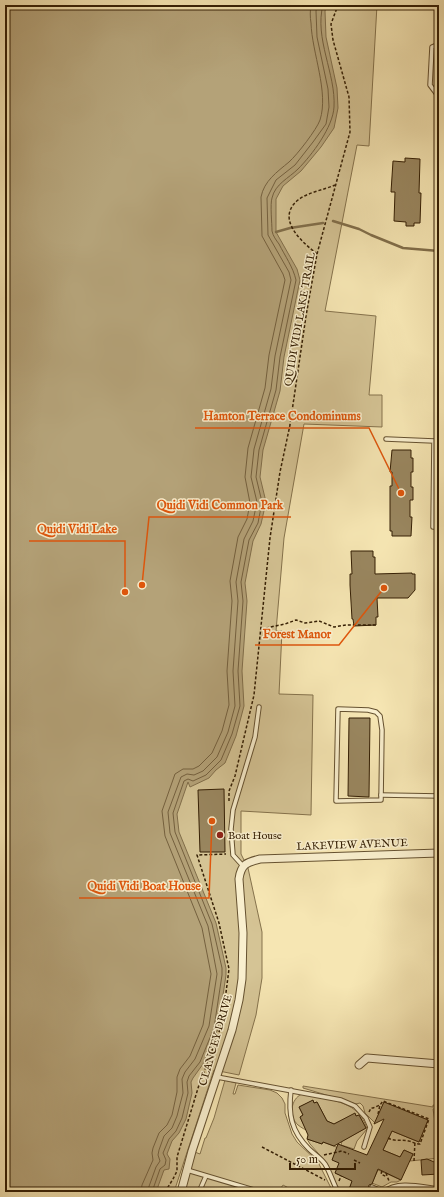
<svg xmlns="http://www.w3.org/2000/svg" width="444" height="1197" font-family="'IM FELL English',serif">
  <rect width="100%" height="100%" fill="#f6e6b3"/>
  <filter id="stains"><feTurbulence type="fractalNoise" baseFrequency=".005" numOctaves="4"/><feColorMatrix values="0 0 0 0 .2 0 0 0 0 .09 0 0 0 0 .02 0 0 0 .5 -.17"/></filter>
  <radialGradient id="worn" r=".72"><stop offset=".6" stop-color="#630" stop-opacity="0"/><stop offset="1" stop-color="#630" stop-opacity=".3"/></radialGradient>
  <g fill="#d5c495" stroke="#85724c">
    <path d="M5,5H377L369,146L357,145L325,311L376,316L369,395H382V427L304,424L284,538L276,631H282L279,694L313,695L311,815L241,811V854L248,868L262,932V978L256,1015L239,1075L214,1070L174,1192H5Z"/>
    <path d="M225,1080L236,1083L233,1094H235L238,1085L270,1090L277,1093L282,1098L285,1104V1113L292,1134L297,1142L318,1162L333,1192H296L283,1185L281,1188L288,1192H181L192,1151L200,1154L205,1138H206L214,1118Z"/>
    <path d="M303,1086L433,1107V1105L439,1106V1109H433L439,1148V1158L410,1161L413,1154L404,1150L400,1157L383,1150L392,1131L419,1142L428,1120L384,1102L375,1123L365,1113L363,1106L360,1103L356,1104L303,1088Z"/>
    <path d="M302,1094L309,1095C333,1101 359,1101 367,1129L357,1141L354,1149L341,1145L342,1141L366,1128L359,1115L356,1116L355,1114L334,1124L327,1121L317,1102L314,1103L312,1101L299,1107L303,1115L300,1117L305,1127L310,1131C305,1130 302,1128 298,1125C289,1117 290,1099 302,1094Z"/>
    <path d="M307,1139L322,1144L323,1142L352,1153L335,1173L346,1178L361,1161L348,1192H340L325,1161L310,1144Z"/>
    <path d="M378,1170L401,1180L397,1182H391L382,1187L372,1183Z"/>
  </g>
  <path fill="#b4a278" stroke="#816e4a" d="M5,5H327L325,11L326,37L337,88L338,108L334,128L321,147L301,171L283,186L276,199V232L297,269L300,280L284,357L280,391L263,450L260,477L266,502L261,524L253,541L245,583L247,601L242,671L244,706L236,736L225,763L216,770L209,778L190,787L188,782L177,814L179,832L216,923L226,968V975L218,1029L203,1064L193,1078L191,1082L192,1093L186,1119L179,1133L172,1141L167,1154L170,1159L169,1169L164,1170L156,1192H5Z"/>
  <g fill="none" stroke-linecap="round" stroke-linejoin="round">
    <g stroke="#74603e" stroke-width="1">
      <path d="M141,1192L142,1185L153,1160L152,1153L153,1148L159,1133L167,1125L172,1115L177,1092V1077L180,1069L190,1056L203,1025L211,974L202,928L165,836L162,811L175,774L183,769H193L199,766L212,753L222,731L229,705L227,671L232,601L230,581L238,537L247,519L250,503L245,477L248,448L265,388L269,355L285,280L283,274L262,236L261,197C264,181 277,172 289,162C297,155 317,129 320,120C329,92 312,53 311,23C310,17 310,11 311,5"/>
      <path d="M147,1192L156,1167L160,1161L158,1155L159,1150L164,1136L172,1128L177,1116L183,1093L182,1079L185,1072L195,1059L209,1026L217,974L208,926L170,833L168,812L181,777L187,774L194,775L203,771L217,757L228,732L235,706L233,671L238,601L236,582L244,539L253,521L257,502L251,477L254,449L271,389L275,356L291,280L289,272L268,235L267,198L276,180L295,165L313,142L326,124L329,107L328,89L317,37L316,11L317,5"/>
      <path d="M152,1192L160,1169L165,1165L166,1160L163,1153L169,1139L176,1131L182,1118L188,1093L187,1082L189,1076L200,1062L214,1028L222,975V968L212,924L175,832L173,813L184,781L188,779L193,781L206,775L221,760L232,734L240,706L238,671L243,601L241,582L249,540L258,523L262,502L256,477L259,450L276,390L280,357L296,280C293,267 285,256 279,244C276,240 273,236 272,231C272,224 270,204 272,198C275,184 289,178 298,169C312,155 333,127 334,107C336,74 314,38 323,5"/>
    </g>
    <g stroke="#816e4a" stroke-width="2.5">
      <path d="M333,221L359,229L371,235L403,248L439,251"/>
      <path d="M276,232L290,228L323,223"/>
    </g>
  </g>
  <g fill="#99865f" stroke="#351f04">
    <path d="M405,158L420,159L419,193H421L420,223H414V226H406V222L394,221L395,192H391L393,161L405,162Z"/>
    <path d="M392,450H411V458H413V472H411V487H413V500H410V517H412L411,536H392V531H390V486H392V472H390Z"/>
    <path d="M351,551H373V557H375V574L412,573V574H415V590L408,598H377L378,617H376V625L354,626L353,619H352L350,585V574H352Z"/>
    <path d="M349,718H370L369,797L348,796Z"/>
    <path d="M224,789L225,852H200L198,790Z"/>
    <path d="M313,1100L314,1103L317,1102L327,1121L334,1124L355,1113L356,1116L359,1115L366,1128L334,1146L323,1142L322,1144L307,1139L308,1135L300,1117L303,1115L299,1107Z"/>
    <path d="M384,1102L428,1120L419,1142L392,1131L383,1150L400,1157L404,1150L413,1154L401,1180L378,1169L372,1184L369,1185L368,1192H348L352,1181L335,1173L339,1163L332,1160L338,1144L367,1155L384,1119L374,1124Z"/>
    <path d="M427,1159L439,1164V1174L422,1175L421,1160Z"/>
  </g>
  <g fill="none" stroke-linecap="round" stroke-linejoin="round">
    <g stroke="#655130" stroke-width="5.5">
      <g id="service">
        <path d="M439,44L432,47L430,85L439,97"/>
        <path d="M386,439L434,441L433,527H439"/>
        <path d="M338,709L368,710L376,712L380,716L382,730L381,800L336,801Z"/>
        <path d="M381,795L439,796"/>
        <path d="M243,866L233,855L231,829L233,810L255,737L259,707"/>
        <path d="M217,1077L341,1100L355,1106L366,1118L370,1127L364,1147"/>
        <path d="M291,1090C288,1114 291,1131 309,1149C314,1154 321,1158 325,1164C330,1172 333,1183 338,1192"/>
        <path d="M187,1170L261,1192"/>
        <path d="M372,1187L384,1192"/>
        <path d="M199,1192L206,1176"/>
        <path d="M383,1192C399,1180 421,1187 439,1189"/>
      </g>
    </g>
    <g stroke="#655130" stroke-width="9">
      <g id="minor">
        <path d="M359,1065L367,1058L439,1064"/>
        <path d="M181,1192L192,1151L232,1030L239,1000L242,979L243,933L239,879C241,864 247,862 260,859L439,853"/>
      </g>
    </g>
    <g stroke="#351f04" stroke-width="1.5" stroke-dasharray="3 2" stroke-linecap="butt">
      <path d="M317,254C302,242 275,219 298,200C308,192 324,190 335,185"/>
      <path d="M261,629L285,624L296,620L305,623L319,621L334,627L346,625H376"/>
      <path d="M229,801V791L235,776L254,695L270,538L280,472L290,425L306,316L317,254L350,132L349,97L333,40L331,24L338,5"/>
      <path d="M369,1112L371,1108H373L380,1105"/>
      <path d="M378,1114L380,1105L383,1101L429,1119L420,1144C415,1144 413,1142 409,1141C402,1139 395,1142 388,1138"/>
      <path d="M262,1147L325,1180"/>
      <path d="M324,1155L342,1151L349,1154"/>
      <path d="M354,1160L360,1163"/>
      <path d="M414,1161L415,1141"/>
      <path d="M382,1171L381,1174L387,1177"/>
      <path d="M386,1173L389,1181"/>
      <path d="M339,1181L341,1176"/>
      <path d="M165,1192L173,1179L177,1171V1157L199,1085L222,1024L229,969L219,923L197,855L226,854"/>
    </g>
    <use href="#service" stroke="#f9efce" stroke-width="3.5"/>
    <use href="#minor" stroke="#f9efce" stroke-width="7"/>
  </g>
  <circle fill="#8f2418" stroke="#f9efce" stroke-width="1.5" cx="220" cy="835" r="4"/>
  <g text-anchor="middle" stroke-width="3" stroke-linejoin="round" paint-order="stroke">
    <g font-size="11" fill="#351f04" stroke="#f9efce">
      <text transform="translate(299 319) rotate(-80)" y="4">QUIDI VIDI LAKE TRAIL</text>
      <text transform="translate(352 844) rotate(-2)" y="4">LAKEVIEW AVENUE</text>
      <text transform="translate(215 1040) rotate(-74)" y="4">CLANCEY DRIVE</text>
    </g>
    <g font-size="11" fill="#351f04" stroke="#f9efce" text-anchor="start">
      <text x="228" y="839">Boat House</text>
    </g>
  </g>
  <path fill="none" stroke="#df560c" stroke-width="1.5" d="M401 493L369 428H195M142 585L149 517H291M125 592L125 541H29M384 588L339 645H255M212 821L209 898H79"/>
  <g fill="#df560c" stroke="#f9efce" stroke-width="1.5">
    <circle cx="401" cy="493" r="4"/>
    <circle cx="142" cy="585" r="4"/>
    <circle cx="125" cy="592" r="4"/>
    <circle cx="384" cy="588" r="4"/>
    <circle cx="212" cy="821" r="4"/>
  </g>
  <g font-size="12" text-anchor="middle" font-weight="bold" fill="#df560c" stroke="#f9efce" stroke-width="3" stroke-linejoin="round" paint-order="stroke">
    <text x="282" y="420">Hamton Terrace Condominums</text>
    <text x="220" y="509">Quidi Vidi Common Park</text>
    <text x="77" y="533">Quidi Vidi Lake</text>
    <text x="297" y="638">Forest Manor</text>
    <text x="144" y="890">Quidi Vidi Boat House</text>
  </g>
  <rect width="444" height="1197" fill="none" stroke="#f6e6b3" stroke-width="20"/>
  <rect x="6" y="6" width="432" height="1185" fill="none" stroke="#351f04" stroke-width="2"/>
  <rect x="10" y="10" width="424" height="1177" fill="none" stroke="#351f04"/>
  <path d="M290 1163v6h65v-6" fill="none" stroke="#351f04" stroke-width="2"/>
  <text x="296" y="1163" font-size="12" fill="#351f04" stroke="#f9efce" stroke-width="3" paint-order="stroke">50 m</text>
  <rect width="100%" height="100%" filter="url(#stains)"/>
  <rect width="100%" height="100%" fill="url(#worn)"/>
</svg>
